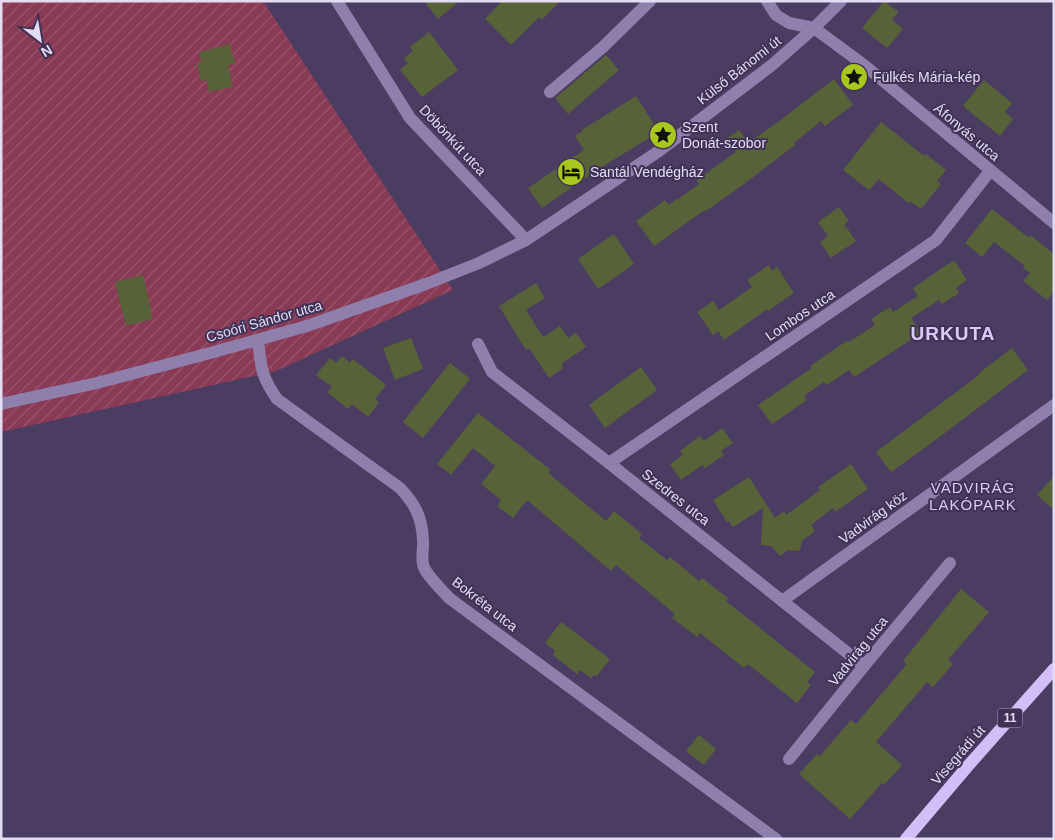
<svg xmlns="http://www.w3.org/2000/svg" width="1055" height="840" font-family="Arial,sans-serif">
  <defs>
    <pattern id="garden-furrows" width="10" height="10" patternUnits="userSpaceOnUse" patternTransform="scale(1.25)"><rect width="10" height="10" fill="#893a55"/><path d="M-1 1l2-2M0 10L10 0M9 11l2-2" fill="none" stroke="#9a566e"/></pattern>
  </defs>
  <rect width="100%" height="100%" fill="#4b3d62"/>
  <path fill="url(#garden-furrows)" d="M1,1H263L453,290L276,371L1,432Z"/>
  <g fill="#576239">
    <path d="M424,1H459L438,19Z"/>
    <path d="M502,1H560L542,20L539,17L511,45L485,19Z"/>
    <path d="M884,1L899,12L892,20L903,29L887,48L862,28Z"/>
    <path d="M429,32L458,70L422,97L400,70L408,63L404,58L413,51L410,47Z"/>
    <path d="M230,44L235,64L228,65L233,87L209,92L206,80L201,81L197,63L202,62L199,52Z"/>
    <path d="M606,55L619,70L568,114L555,98Z"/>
    <path d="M834,79L853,105L825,126L821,121L794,143L795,145L744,184L706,211L705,210L654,246L636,221L665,200L669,205L677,199V200L699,184L697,180L736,152L726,139L739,130L748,143L778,122Z"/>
    <path d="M984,80L1012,103L1005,112L1013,119L1000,136L963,106Z"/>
    <path d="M636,96L659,132L597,170L542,208L528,188L584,150L575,136L583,131L582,130Z"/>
    <path d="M881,122L924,156L926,154L946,170L937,181L941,184L921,209L910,201L908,203L879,179L869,190L843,170Z"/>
    <path d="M839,207L849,221L844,224L856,241L831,258L820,242L828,236L818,222Z"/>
    <path d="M992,209L1028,237L1030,235L1054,254V291L1047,300L1023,281L1030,273L1023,268L1025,266L994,242L982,257L965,243Z"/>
    <path d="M614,234L634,264L598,289L578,259Z"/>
    <path d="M954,260L967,280L956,288L959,293L942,304L939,300L911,318L921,333L854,377L849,370L827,385L824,382L804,396L807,400L772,424L758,405L812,368L810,366L848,340L849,342L875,325L871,319L890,307L893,312L918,296L913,288Z"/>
    <path d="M769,265L772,271L777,267L794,293L768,311L767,309L724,340L718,331L713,335L697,312L713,301L719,310L752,287L747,280Z"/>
    <path d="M143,275L153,319L126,326L115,282Z"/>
    <path d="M536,283L545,298L526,310L543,337L560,326L568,338L576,333L586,347L561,364L563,368L549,378L529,348L526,350L499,306Z"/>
    <path d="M411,338L423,369L395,380L383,348Z"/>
    <path d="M1012,348L1028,370L945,433L891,472L876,452L979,375L978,374Z"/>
    <path d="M342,356L350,363L353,359L386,385L375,399L379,402L368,417L352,404L348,409L327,392L332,387L316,375L330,358L336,363Z"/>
    <path d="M450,363L470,379L423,438L403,422Z"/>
    <path d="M641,367L657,390L605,428L589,405Z"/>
    <path d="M478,413L551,470L548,473L606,521L614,511L642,534L639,538L667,560L670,557L699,581L702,578L728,598L726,601L815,672L807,682L811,685L797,703L753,668L747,664L744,668L700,633L697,637L672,618L675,614L616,565L611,571L527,500L513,518L497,506L501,500L481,484L495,466L473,448L451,475L437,464Z"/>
    <path d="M722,428L733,443L721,451L724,455L705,468L702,465L681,480L670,464L683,455L680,451L700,436L704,441Z"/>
    <path d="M851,464L868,489L835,512L833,508L811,525L815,531L802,541L800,551L788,550L780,556L771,546L761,545L763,508L733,527L729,521L727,522L713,500L749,477L775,518L784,511L786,515L820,490L818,487Z"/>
    <path d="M1054,476V510L1037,495Z"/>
    <path d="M961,589L989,612L948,660L953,664L933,687L927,682L876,742L902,765L884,785L882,783L850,819L799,774L817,754L820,756L851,720L856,724L907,664L903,661Z"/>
    <path d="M561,622L610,659L597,676L594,675L591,678L580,670L577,674L553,655L555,651L545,643Z"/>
    <path d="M699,735L716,749L704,765L686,751Z"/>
  </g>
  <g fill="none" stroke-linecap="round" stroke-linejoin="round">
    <g stroke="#8f7fad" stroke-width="12">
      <path d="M337,1L410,118L526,240"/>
      <path d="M767,1L776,15L789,23L814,28L864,65L1054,223"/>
      <path d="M550,92L603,47L650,1"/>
      <path d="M258,340C261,367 261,376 277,399L400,488C415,504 422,517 423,540C424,548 421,556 423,564C424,573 442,590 449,598L776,839"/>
      <path d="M478,344L492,372L609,463L864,666"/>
      <path d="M1,404L97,383L210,353L307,326L426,284L479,263L526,240L659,151L772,65L814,28L841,1"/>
      <path d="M609,463L936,240L990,171"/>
      <path d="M782,601L1054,405"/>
      <path d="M789,759L864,666L950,563"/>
    </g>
    <path stroke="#d3bff7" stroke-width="12" d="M906,839L967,767L1054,669"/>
  </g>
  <defs>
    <g id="sight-disc" transform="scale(1.4375)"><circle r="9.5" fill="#a7c71e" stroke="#403256"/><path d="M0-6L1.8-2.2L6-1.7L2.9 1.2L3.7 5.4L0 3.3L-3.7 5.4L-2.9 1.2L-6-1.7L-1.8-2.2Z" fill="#111"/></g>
    <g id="hotel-disc" transform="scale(1.4375)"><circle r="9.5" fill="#a7c71e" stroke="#403256"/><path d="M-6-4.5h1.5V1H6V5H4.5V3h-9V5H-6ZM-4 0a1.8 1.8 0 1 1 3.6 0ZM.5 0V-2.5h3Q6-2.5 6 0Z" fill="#111"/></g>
  </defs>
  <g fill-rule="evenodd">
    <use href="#sight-disc" x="854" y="77"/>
    <use href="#sight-disc" x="663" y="135"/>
    <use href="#hotel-disc" x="571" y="172"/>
  </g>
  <g text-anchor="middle" stroke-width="4" stroke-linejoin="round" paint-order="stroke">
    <rect fill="#403256" stroke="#b3a9c4" stroke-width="1" x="997.5" y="708.5" width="25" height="19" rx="4"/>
    <g font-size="12" font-weight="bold" fill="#e4dcf3">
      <text x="1010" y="722">11</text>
    </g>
    <g font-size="14" fill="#e4dcf3" stroke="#403256">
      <text transform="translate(739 70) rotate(-38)" y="5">Külső Bánomi út</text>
      <text transform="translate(967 132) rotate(40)" y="5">Áfonyás utca</text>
      <text transform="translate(453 140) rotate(47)" y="5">Döbönkút utca</text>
      <text transform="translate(800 315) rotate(-34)" y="5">Lombos utca</text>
      <text transform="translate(264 321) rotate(-16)" y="5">Csoóri Sándor utca</text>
      <text transform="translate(676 497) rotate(38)" y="5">Szedres utca</text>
      <text transform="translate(873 517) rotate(-36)" y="5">Vadvirág köz</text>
      <text transform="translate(485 604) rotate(38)" y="5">Bokréta utca</text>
      <text transform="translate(858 651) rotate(-51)" y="5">Vadvirág utca</text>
      <text transform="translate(958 755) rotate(-49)" y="5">Visegrádi út</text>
    </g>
    <g font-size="14" fill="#e4dcf3" stroke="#403256" text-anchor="start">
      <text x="873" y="82">Fülkés Mária-kép</text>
      <text x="682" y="132">Szent<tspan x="682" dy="16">Donát-szobor</tspan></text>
      <text x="590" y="177">Santál Vendégház</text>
    </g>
    <g font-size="15" letter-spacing="1" fill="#d9caf6" stroke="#403256">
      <text x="973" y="493">VADVIRÁG<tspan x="973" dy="17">LAKÓPARK</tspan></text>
    </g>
    <g font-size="19" font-weight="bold" letter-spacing="1" fill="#d9caf6" stroke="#403256">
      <text x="953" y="340">URKUTA</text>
    </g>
  </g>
  <rect width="1055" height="840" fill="none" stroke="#e4dcf3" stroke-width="5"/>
  <g transform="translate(40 40) rotate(149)" stroke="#403256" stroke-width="4" paint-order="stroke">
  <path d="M0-4L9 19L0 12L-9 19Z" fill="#e4dcf3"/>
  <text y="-8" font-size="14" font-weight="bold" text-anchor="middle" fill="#e4dcf3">N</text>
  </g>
</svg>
